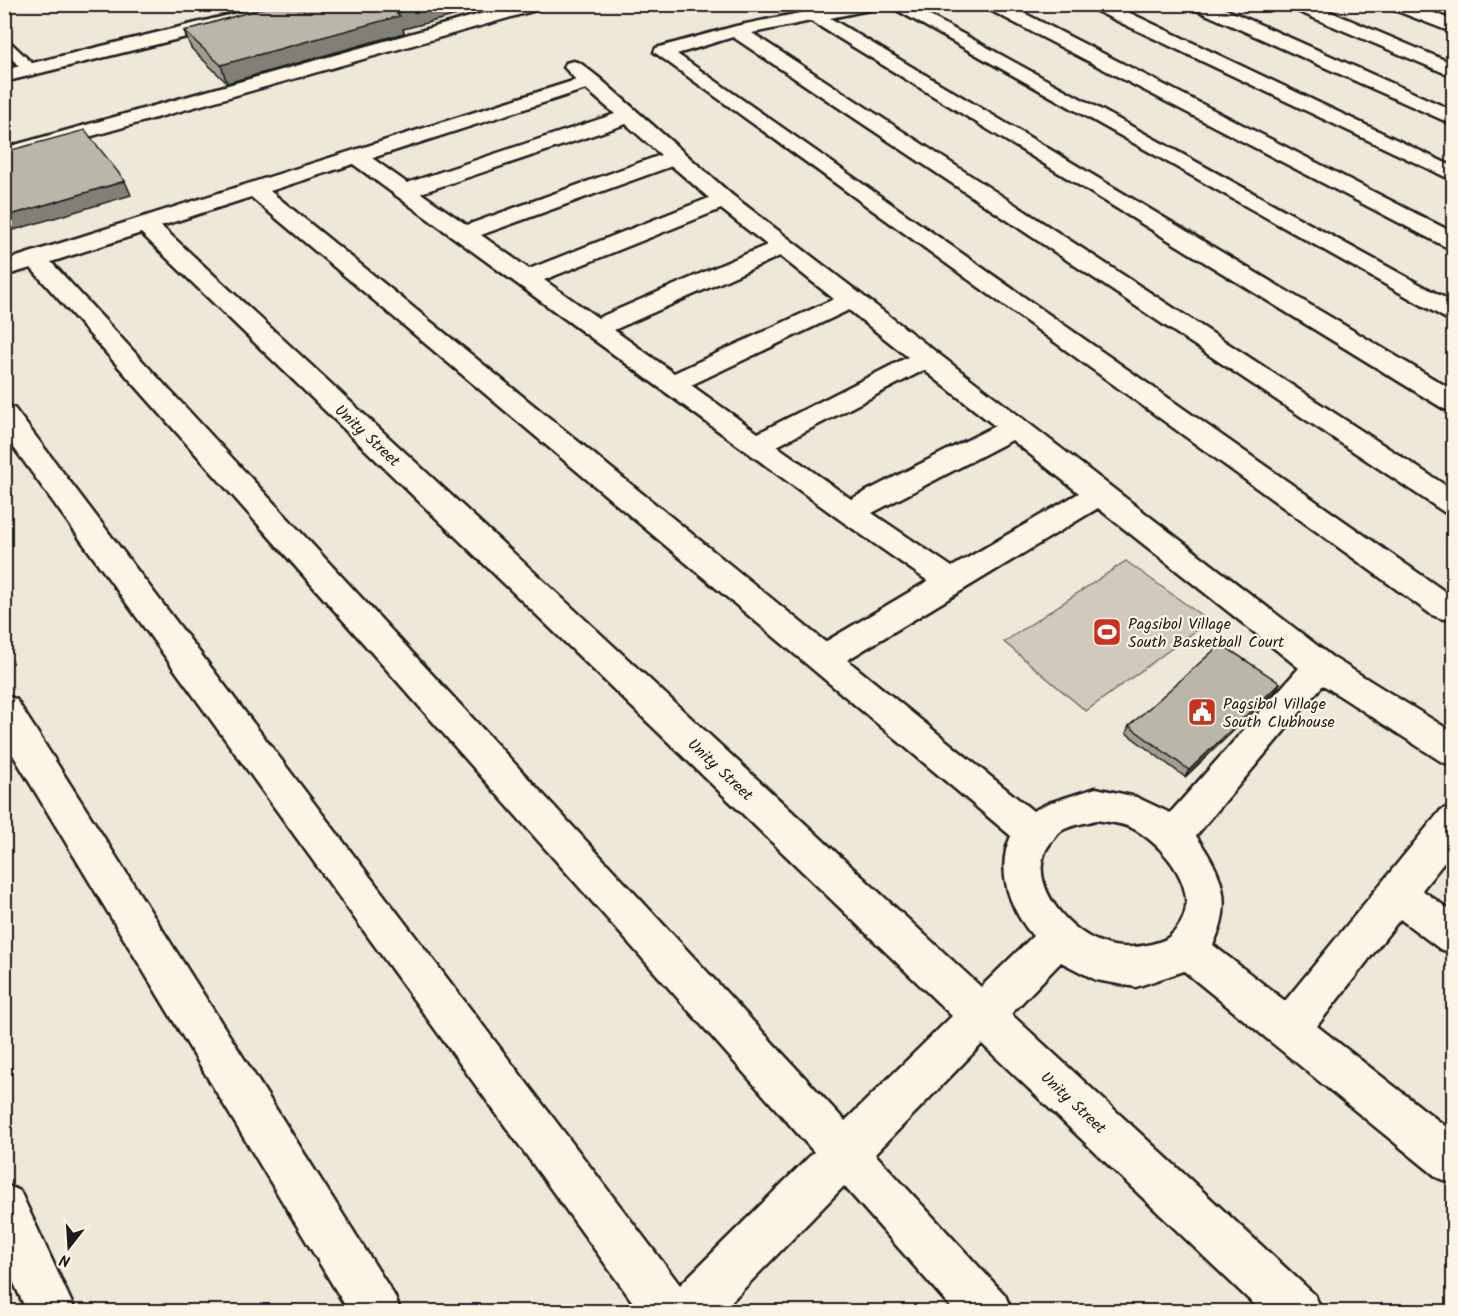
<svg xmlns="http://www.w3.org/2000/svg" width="1458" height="1316" font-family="Kalam,sans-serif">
  <rect width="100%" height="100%" fill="#eee8d9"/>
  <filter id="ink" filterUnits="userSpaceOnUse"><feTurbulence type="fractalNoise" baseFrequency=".0167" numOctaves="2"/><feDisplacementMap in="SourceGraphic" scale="12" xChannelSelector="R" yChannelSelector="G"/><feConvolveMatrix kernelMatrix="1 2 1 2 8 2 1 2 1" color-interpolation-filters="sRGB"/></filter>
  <g filter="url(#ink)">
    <path fill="#cfcabd" stroke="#76736c" stroke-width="1.5" d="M1126,561L1209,621L1086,711L1004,642Z"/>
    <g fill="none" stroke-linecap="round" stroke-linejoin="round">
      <g stroke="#1c1c1c" stroke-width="5">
        <path id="service" d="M4,39L8,40L35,66L36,69L35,72H25L4,51Z"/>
      </g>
      <g stroke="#1c1c1c" stroke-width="5">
        <g id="minor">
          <path d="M274,4H306L304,8L4,82V70Z"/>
          <path d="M516,4H545L543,8L4,161V148Z"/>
          <path d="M844,4H881L879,8L830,18L1454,391V411L1444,409L811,21L752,33L1454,491V515L1444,512L733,37L677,54L1454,598V616L1443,619L1432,615L654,52L656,48L736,26Z"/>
          <path d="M886,4H908L1454,303V320L1445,318Z"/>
          <path d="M984,4H1006L1454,233V249L1446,247L986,8Z"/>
          <path d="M1088,4H1111L1454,167V181L1090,8Z"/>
          <path d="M1190,4H1214L1454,111V125L1192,8Z"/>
          <path d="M1288,4H1312L1454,64V77L1290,8Z"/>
          <path d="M1387,4H1412L1454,21V33L1389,8Z"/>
          <path d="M573,61L580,63L598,77L732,195L1332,657L1454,733V766L1442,762L1323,685L1196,836C1222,873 1234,902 1213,945L1285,1001L1441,810L1454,805V850L1422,890L1454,913V954L1440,949L1400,919L1317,1026L1454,1133V1184L1438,1178L1184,971L1136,987L1096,980L1061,962L1011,1014L1315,1295L1322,1312H1262L982,1044L875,1154L1005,1295L1012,1312H955L844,1186L721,1312H640L4,434V405L14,408L680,1285L814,1152L31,268L4,276V261L576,80L564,67L566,63ZM586,89L615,114L407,183L372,158ZM626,124L661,155L467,225L421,193ZM353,164L839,519L928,581L825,642L270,191ZM672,166L709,198L529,269L481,235ZM251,197L1011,836C995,870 1010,910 1033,936L981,987L161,226ZM721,209L767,245L598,318L544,280ZM141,233L952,1016L845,1121L51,262ZM780,256L834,299L674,373L614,330ZM849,310L908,357L758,433L691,385ZM924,370L995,426L851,499L777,446ZM1012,440L1079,493L952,567L872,513ZM1098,508L1299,668L1170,813L1136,797L1096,788L1049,803L1033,811L847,660ZM1096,820C1109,822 1124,823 1136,830C1171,851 1209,903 1169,937C1164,941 1158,942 1152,944C1136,948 1119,949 1103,943C1066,931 1021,877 1052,841C1055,838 1058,833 1061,831C1070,825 1086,823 1096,820Z"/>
          <path d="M4,695L16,699L394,1295L401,1312H349L4,740Z"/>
          <path d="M4,1184L20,1191L76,1312H27L4,1261Z"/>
        </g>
      </g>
      <use href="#service" fill="#fcf5e5" fill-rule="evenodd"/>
      <use href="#minor" fill="#fcf5e5" fill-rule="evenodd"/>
    </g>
    <g fill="#a09d92" stroke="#1c1c1c" stroke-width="1.5">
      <path d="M277,4H499L403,29L404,33L227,83L191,48L184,31Z"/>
      <path d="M1280,683L1276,690L1185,777L1126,733L1129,726Z"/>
    </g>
    <g fill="#827f77" stroke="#1c1c1c" stroke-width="1.5">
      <path d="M428,4H499L403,29L404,33L227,83L221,65L396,13Z"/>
      <path d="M125,181L131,195L4,233V217Z"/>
      <path d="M1280,683L1276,690L1185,777L1189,770Z"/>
    </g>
    <g fill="#bab6aa" stroke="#1c1c1c" stroke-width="1.5">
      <path d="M277,4H428L396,13L400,16L221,65L184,31Z"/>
      <path d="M85,130L125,181L4,217V152Z"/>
      <path d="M1221,644L1280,683L1189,770L1129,726Z"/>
    </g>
  </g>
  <defs>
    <g id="stadium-square" transform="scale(1.5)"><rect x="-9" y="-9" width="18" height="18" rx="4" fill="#c8321e" stroke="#fcf5e5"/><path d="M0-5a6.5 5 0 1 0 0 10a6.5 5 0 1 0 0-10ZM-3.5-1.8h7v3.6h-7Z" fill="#fff"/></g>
    <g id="civic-square" transform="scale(1.5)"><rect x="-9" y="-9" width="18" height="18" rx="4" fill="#c8321e" stroke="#fcf5e5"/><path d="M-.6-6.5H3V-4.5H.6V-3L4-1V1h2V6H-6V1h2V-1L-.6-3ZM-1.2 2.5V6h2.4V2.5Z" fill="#fff"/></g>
  </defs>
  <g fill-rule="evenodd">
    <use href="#stadium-square" x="1107" y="632"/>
    <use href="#civic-square" x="1202" y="712"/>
  </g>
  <g text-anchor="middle" stroke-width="4.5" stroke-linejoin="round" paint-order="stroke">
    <g font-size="16" fill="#1c1c1c" stroke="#fcf5e5">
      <text transform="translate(368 435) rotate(43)" y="6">Unity Street</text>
      <text transform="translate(721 769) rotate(43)" y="6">Unity Street</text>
      <text transform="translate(1074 1102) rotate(43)" y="6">Unity Street</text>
    </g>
    <g font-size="16" fill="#1c1c1c" stroke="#fcf5e5" text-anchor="start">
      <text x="1128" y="629">Pagsibol Village<tspan x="1128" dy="18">South Basketball Court</tspan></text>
      <text x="1223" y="709">Pagsibol Village<tspan x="1223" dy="18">South Clubhouse</tspan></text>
    </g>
  </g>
  <rect width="1458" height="1316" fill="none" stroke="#fcf5e5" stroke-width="24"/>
  <rect x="12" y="12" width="1434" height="1292" fill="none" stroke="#1c1c1c" stroke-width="2" filter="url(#ink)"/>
  <g transform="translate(69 1247) rotate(197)" stroke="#fcf5e5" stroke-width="4.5" paint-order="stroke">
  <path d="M0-4.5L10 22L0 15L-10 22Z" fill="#1c1c1c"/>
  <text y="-9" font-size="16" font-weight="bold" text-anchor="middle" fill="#1c1c1c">N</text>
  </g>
</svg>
